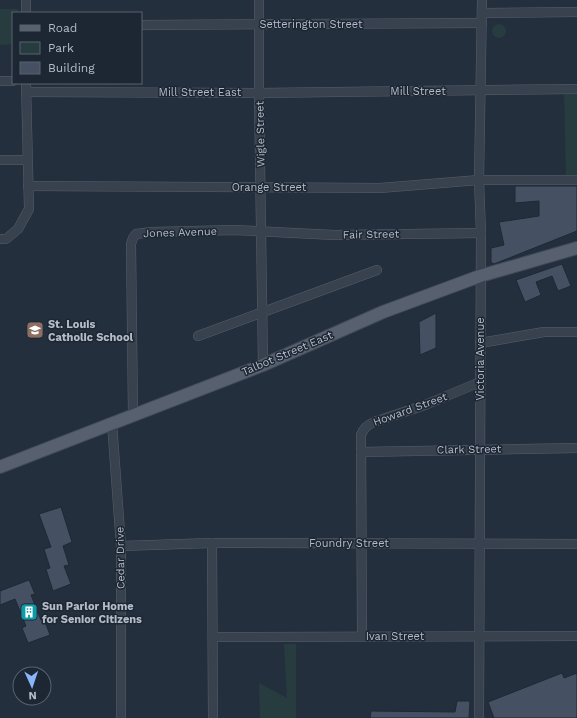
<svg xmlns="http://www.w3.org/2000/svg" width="577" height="718" font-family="'Work Sans',sans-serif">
  <rect width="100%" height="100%" fill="#242f3e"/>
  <g fill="#263c3f">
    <path d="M0,9H18V13H13V44L0,45Z"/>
    <circle cx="499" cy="31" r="7"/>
    <path d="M564,89H577V180H566Z"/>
    <path d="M284,644H296V718H260L259,683L287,698Z"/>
  </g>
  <g fill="#455162" stroke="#1f2835">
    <path d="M515,186H577V231L494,264L491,262V248L504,245L499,222L539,216V201L515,203Z"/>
    <path d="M562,264L571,286L558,291L552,276L536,282L541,295L525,302L516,280Z"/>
    <path d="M436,313V348L420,355L419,322Z"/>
    <path d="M61,507L72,542L63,546L69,565L64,566L71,584L53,591L46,569L50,568L44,549L51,547L39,514Z"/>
    <path d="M29,580L35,594L31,595L41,620L44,619L50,635L28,643L22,628L26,626L15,599L0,605V591Z"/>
    <path d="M562,673L564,678L577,673V718H494L488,702Z"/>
    <path d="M457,701H470L469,718H370L371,711L455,712Z"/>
  </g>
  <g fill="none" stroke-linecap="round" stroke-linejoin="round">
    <g stroke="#565f6c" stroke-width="10">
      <g id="minor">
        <path d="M26,0V13"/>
        <path d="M259,0V93L263,365"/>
        <path d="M482,13L577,12"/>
        <path d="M141,25L482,23"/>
        <path d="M0,81H13"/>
        <path d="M26,92L259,93L577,89"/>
        <path d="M0,160H28"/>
        <path d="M28,186L380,188L479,180H577"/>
        <path d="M0,239H6L18,229L29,209L26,83"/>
        <path d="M198,336L377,270"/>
        <path d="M480,343L544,332H577"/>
        <path d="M133,415L131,244L133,238L136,234L151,232L234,230L334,235L481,233"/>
        <path d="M112,423L121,546V718"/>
        <path d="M361,452L577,448"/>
        <path d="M212,543L213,718"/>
        <path d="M121,546L212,543L577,544"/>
        <path d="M362,636L361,435C364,428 367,425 374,422L425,405L480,382"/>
        <path d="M213,637L577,636"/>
        <path d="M479,718L481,233L479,180L482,0"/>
      </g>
    </g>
    <g stroke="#414a57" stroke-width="14">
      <path id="major" d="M0,467L263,365L383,312L480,276L577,248"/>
    </g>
    <use href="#minor" stroke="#38414e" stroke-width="9"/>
    <use href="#major" stroke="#56606e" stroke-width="12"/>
  </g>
  <defs>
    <g id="school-square" transform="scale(0.9)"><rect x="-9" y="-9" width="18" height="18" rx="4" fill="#8d6e63" stroke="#1d2633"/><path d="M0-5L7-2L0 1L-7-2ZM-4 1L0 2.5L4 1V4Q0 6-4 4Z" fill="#fff"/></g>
    <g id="building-square" transform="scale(0.9)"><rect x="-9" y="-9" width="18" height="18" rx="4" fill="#0f9aa8" stroke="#1d2633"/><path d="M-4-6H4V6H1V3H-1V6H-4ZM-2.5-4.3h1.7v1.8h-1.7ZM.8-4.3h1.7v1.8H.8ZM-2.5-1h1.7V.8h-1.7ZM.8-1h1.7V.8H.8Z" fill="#fff"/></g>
  </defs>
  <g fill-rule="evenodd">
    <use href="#school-square" x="35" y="330"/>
    <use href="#building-square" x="29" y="612"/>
  </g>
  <g text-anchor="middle" stroke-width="3" stroke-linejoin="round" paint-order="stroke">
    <g font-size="11" fill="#b4bcc9" stroke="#1d2633">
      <text x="311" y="28">Setterington Street</text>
      <text x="418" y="95">Mill Street</text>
      <text x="200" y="96">Mill Street East</text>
      <text transform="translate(260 134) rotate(-91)" y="4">Wigle Street</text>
      <text x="269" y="191">Orange Street</text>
      <text transform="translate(180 232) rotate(-2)" y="4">Jones Avenue</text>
      <text transform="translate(371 234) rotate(-1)" y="4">Fair Street</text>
      <text transform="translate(287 353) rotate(-23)" y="4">Talbot Street East</text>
      <text transform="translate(480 359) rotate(-90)" y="4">Victoria Avenue</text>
      <text transform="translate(410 409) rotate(-20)" y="4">Howard Street</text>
      <text transform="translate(469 449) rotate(-1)" y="4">Clark Street</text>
      <text x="349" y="547">Foundry Street</text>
      <text transform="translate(120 558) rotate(-91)" y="4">Cedar Drive</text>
      <text x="395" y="640">Ivan Street</text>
    </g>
    <g font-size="11" font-weight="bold" fill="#b4bcc9" stroke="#1d2633" text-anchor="start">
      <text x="48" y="328">St. Louis<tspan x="48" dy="13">Catholic School</tspan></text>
      <text x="42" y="610">Sun Parlor Home<tspan x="42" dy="13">for Senior Citizens</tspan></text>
    </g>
  </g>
  <rect x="12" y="12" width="130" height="72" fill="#1d2633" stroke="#59626f"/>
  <rect x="20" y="25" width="20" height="6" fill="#56606e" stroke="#59626f"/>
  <text x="48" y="32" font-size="12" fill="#b4bcc9">Road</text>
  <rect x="20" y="42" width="20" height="12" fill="#263c3f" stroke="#59626f"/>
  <text x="48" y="52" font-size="12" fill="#b4bcc9">Park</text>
  <rect x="20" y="62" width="20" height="12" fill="#455162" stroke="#59626f"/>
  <text x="48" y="72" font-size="12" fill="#b4bcc9">Building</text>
  <g transform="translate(32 686) rotate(177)"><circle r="19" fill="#1d2633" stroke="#59626f"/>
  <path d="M0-3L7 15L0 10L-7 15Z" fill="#8ab4f8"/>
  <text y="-6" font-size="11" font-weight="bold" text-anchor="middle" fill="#b4bcc9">N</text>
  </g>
</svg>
